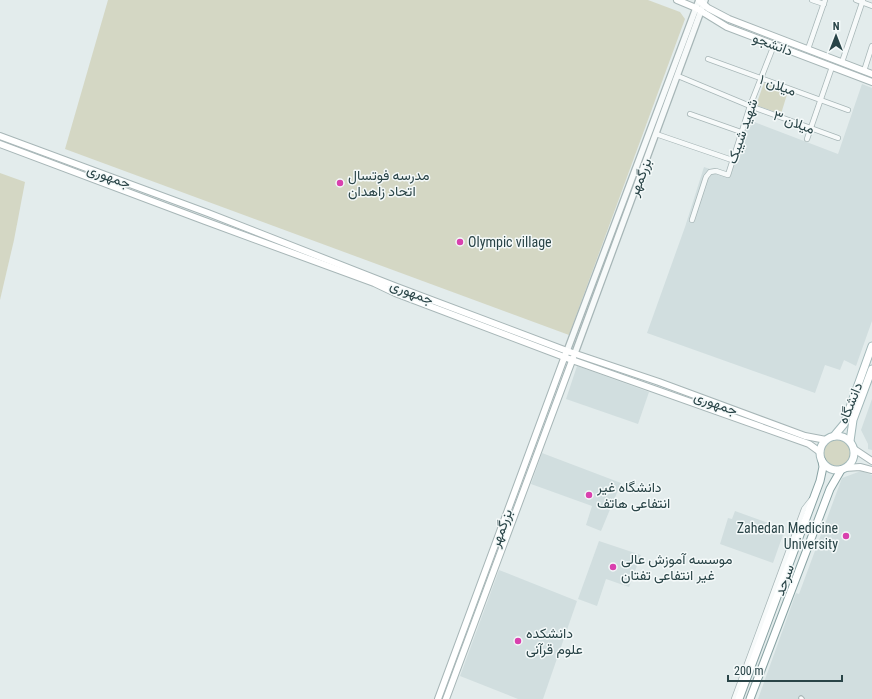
<svg xmlns="http://www.w3.org/2000/svg" width="872" height="699" font-family="'Roboto Condensed',Vazirmatn,sans-serif">
  <rect width="100%" height="100%" fill="#e3ecec"/>
  <g fill="#d1dedf">
    <path d="M862,84L872,88V321L856,366L844,360L840,370L825,365L815,393L647,333L685,227L704,167L730,176L749,120L838,154Z"/>
    <path d="M577,366L649,392L638,424L566,399Z"/>
    <path d="M872,399V450L868,449V444L861,430Z"/>
    <path d="M542,453L621,483L601,531L586,525L592,506L531,484Z"/>
    <path d="M861,471L872,475V699H758L796,593L799,594L842,478Z"/>
    <path d="M735,511L785,529L773,563L720,544L728,518L732,519Z"/>
    <path d="M599,541L641,555L629,587L606,579L597,606L578,599Z"/>
    <path d="M499,570L577,601L543,699H518L460,676Z"/>
  </g>
  <g fill="#d4d7c4">
    <path d="M108,0H648L680,12L685,19L569,335L65,149Z"/>
    <path d="M764,83L788,91L781,114L756,105Z"/>
    <path d="M0,173L25,182L14,240L0,300Z"/>
    <circle cx="837" cy="453" r="13"/>
  </g>
  <g fill="none" stroke-linecap="round" stroke-linejoin="round">
    <g stroke="#a7b6b7" stroke-width="5.5">
      <path id="pedestrian" d="M801,698L802,699"/>
    </g>
    <g stroke="#a7b6b7" stroke-width="6">
      <g id="minor">
        <path d="M812,0L824,4"/>
        <path d="M856,0L872,6"/>
        <path d="M808,49L825,0"/>
        <path d="M708,59L848,110"/>
        <path d="M842,62L863,0"/>
        <path d="M864,71L872,46"/>
        <path d="M678,76L750,106L838,138"/>
        <path d="M690,114L741,132"/>
        <path d="M656,134L732,160"/>
        <path d="M807,139L832,67"/>
        <path d="M692,220L706,177L710,172L716,171L728,175L750,106L774,45"/>
        <path d="M734,699L804,509L811,500"/>
      </g>
    </g>
    <g stroke="#a7b6b7" stroke-width="8">
      <g id="tertiary">
        <path d="M567,351L699,0"/>
        <path d="M575,353L705,0"/>
      </g>
    </g>
    <g stroke="#a7b6b7" stroke-width="8">
      <g id="secondary">
        <path d="M677,0L696,8L727,27L872,82"/>
        <path d="M699,0L708,8L729,19L872,74"/>
        <path d="M0,136L208,213L397,287L567,351L659,382L805,436L826,440"/>
        <path d="M0,144L205,221L374,283L395,293L572,360L809,444L820,452"/>
        <path d="M854,449L872,461"/>
        <path d="M845,468L860,467L872,470"/>
        <path d="M438,699L566,353"/>
        <path d="M446,699L573,358"/>
      </g>
    </g>
    <g stroke="#a2b8b9" stroke-width="9">
      <g id="primary">
        <circle cx="837" cy="453" r="17"/>
        <path d="M834,436L844,424L872,346"/>
        <path d="M850,441L853,420L872,369"/>
      </g>
    </g>
    <g stroke="#89a3a4" stroke-width="9">
      <g id="trunk">
        <path d="M739,699L820,481L823,467L822,461"/>
        <path d="M750,699L830,489L841,470"/>
      </g>
    </g>
    <use href="#pedestrian" stroke="#f7fafa" stroke-width="3.5"/>
    <use href="#minor" stroke="#f7fafa" stroke-width="4.5"/>
    <use href="#tertiary" stroke="#f7fafa" stroke-width="5.5"/>
    <use href="#secondary" stroke="#fff" stroke-width="6"/>
    <use href="#primary" stroke="#fff" stroke-width="7"/>
    <use href="#trunk" stroke="#fff" stroke-width="7"/>
  </g>
  <g fill="#d940ae" stroke="#f4f9f9" stroke-width="1.5">
    <circle cx="340" cy="183" r="4"/>
    <circle cx="460" cy="242" r="4"/>
    <circle cx="589" cy="495" r="4"/>
    <circle cx="846" cy="536" r="4"/>
    <circle cx="613" cy="567" r="4"/>
    <circle cx="518" cy="641" r="4"/>
  </g>
  <g text-anchor="middle" stroke-width="3" stroke-linejoin="round" paint-order="stroke">
    <g font-size="14" fill="#294447" stroke="#f4f9f9">
      <text transform="translate(773 44) rotate(21)" y="5">دانشجو</text>
      <text transform="translate(778 85) rotate(20)" y="5">میلان ۱</text>
      <text transform="translate(794 122) rotate(20)" y="5">میلان ۳</text>
      <text transform="translate(742 131) rotate(-71)" y="5">شهید شیبک</text>
      <text transform="translate(109 176) rotate(20)" y="5">جمهوری</text>
      <text transform="translate(640 177) rotate(-69)" y="5">بزرگمهر</text>
      <text transform="translate(412 292) rotate(21)" y="5">جمهوری</text>
      <text transform="translate(716 403) rotate(20)" y="5">جمهوری</text>
      <text transform="translate(850 403) rotate(-68)" y="5">دانشگاه</text>
      <text transform="translate(501 528) rotate(-70)" y="5">بزرگمهر</text>
      <text transform="translate(784 580) rotate(-70)" y="5">سرحد</text>
    </g>
    <g font-size="14" fill="#294447" stroke="#f4f9f9" text-anchor="start">
      <text x="348" y="180">مدرسه فوتسال<tspan x="348" dy="16">اتحاد زاهدان</tspan></text>
      <text x="468" y="247">Olympic village</text>
      <text x="597" y="492">دانشگاه غیر<tspan x="597" dy="16">انتفاعی هاتف</tspan></text>
      <text x="838" y="533" text-anchor="end">Zahedan Medicine<tspan x="838" dy="16">University</tspan></text>
      <text x="621" y="564">موسسه آموزش عالی<tspan x="621" dy="16">غیر انتفاعی تفتان</tspan></text>
      <text x="526" y="638">دانشکده<tspan x="526" dy="16">علوم قرآنی</tspan></text>
    </g>
  </g>
  <g transform="translate(836 36)" stroke="#f4f9f9" stroke-width="3" paint-order="stroke">
  <path d="M0-3L7 15L0 10L-7 15Z" fill="#294447"/>
  <text y="-6" font-size="11" font-weight="bold" text-anchor="middle" fill="#294447">N</text>
  </g>
  <path d="M728 675v6h114v-6" fill="none" stroke="#294447" stroke-width="2"/>
  <text x="734" y="675" font-size="12" fill="#294447" stroke="#f4f9f9" stroke-width="3" paint-order="stroke">200 m</text>
</svg>
